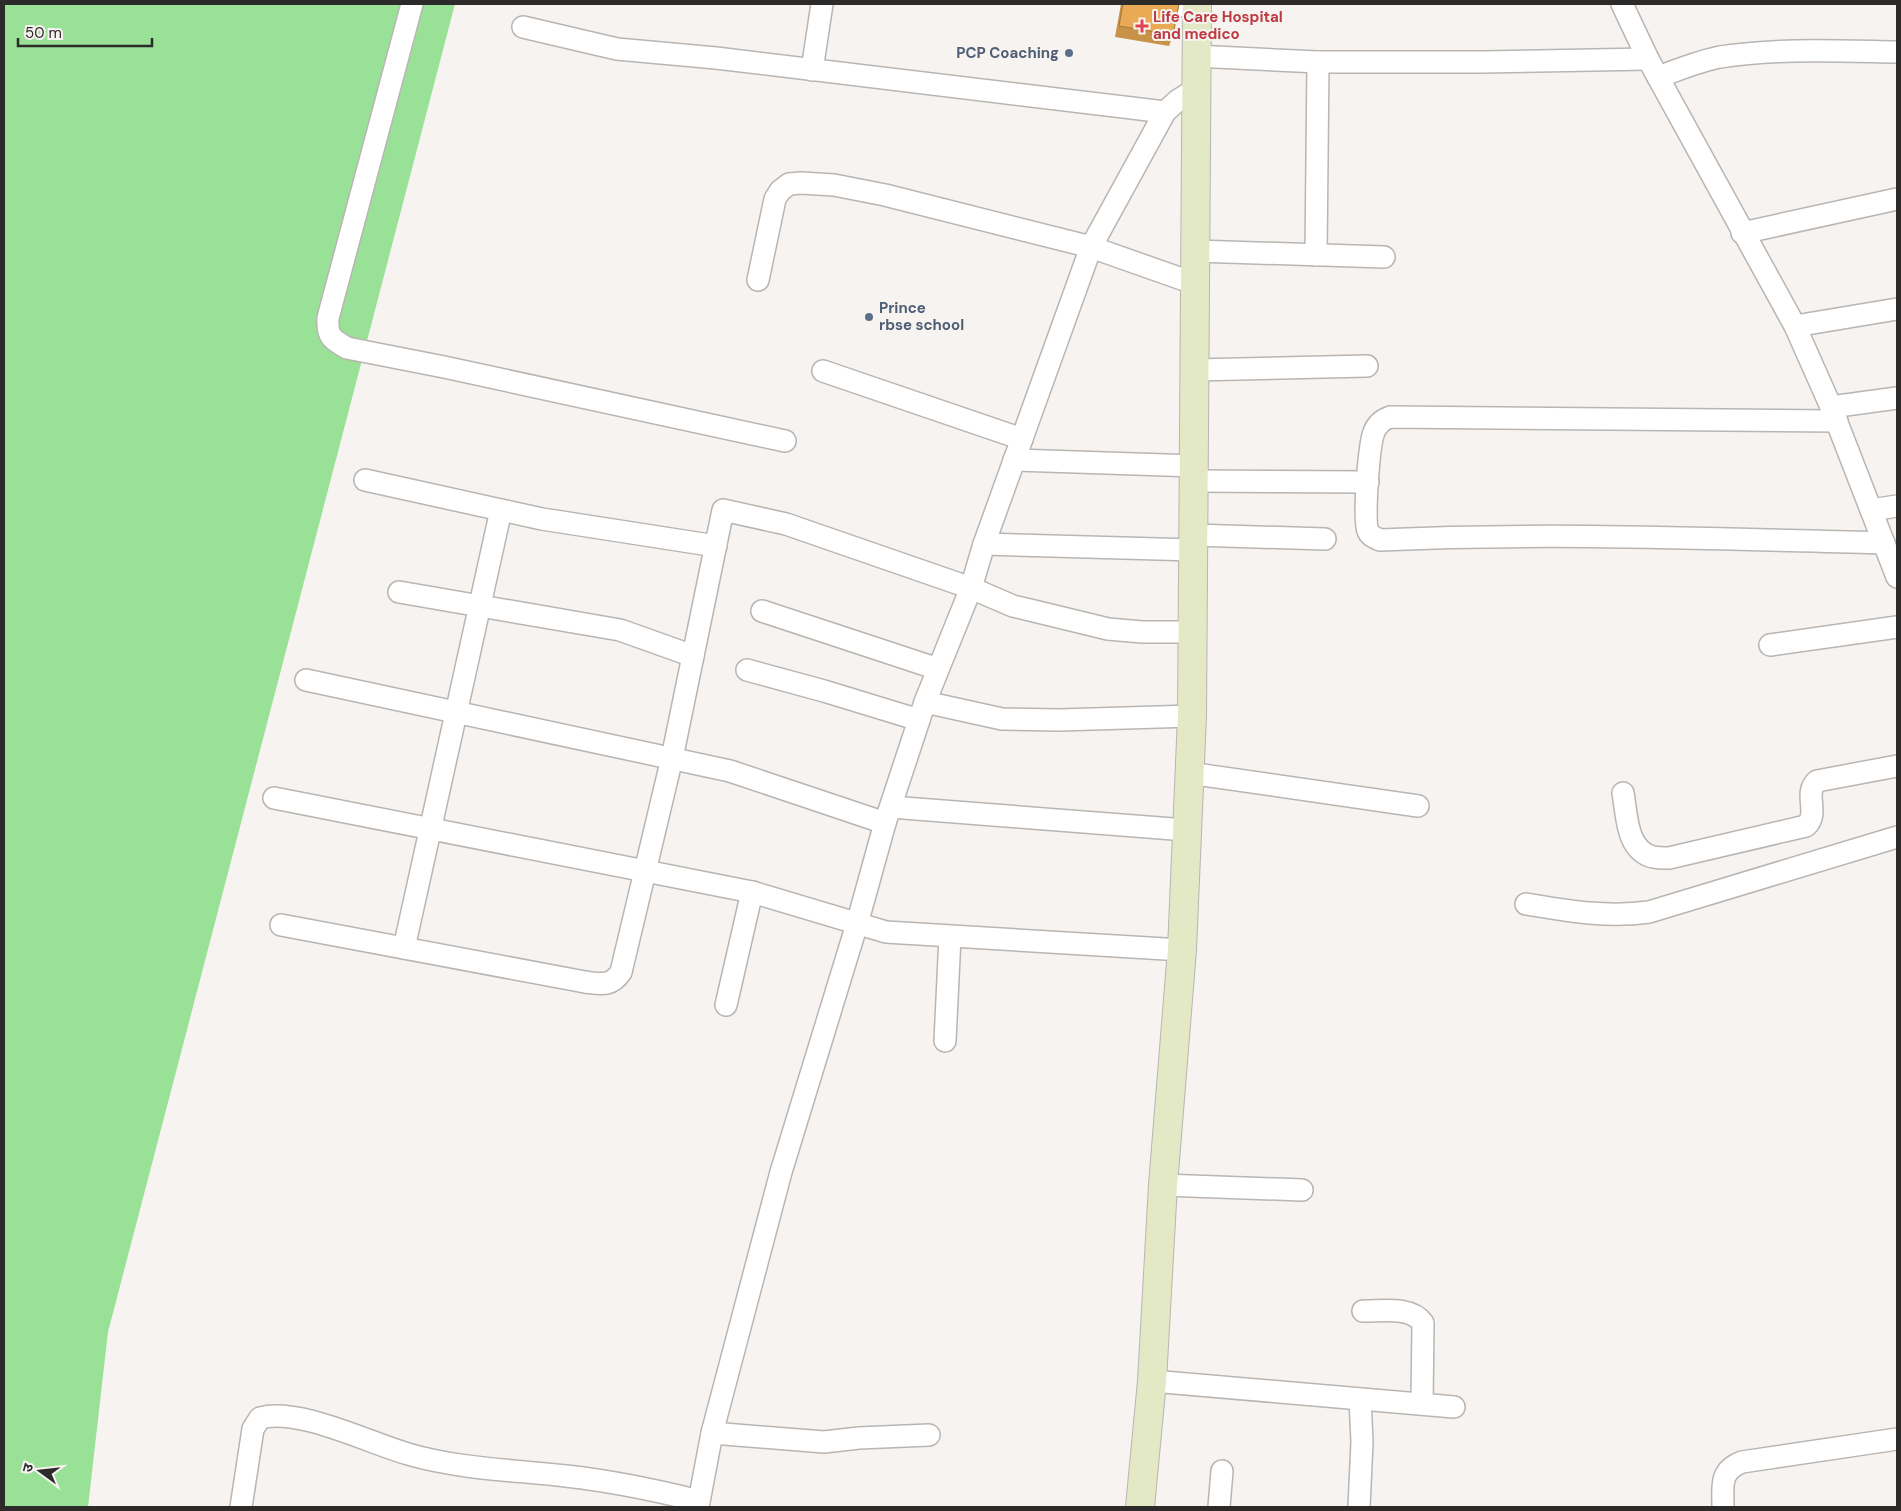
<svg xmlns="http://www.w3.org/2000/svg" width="1901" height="1511" font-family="'DM Sans','Noto Sans Devanagari',sans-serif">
  <rect width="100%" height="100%" fill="#f6f3f0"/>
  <path fill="#9ae198" d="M4,4H455L108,1332L88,1507H4Z"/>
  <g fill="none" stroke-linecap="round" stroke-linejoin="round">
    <g stroke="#b9b5b2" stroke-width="24">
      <g id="street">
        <path d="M412,4L328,318C327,336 331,339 347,348L444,367L785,441"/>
        <path d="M1164,4L1196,7"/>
        <path d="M1622,4L1648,59L1795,326L1831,407L1897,577"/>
        <path d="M523,27L617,49L716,58L1165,112"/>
        <path d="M1195,56L1318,62H1483L1648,59"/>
        <path d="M812,70L822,4"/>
        <path d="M1658,77C1678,70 1699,61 1720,57C1778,48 1838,51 1897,52"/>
        <path d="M1742,233L1897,199"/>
        <path d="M1196,251L1384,257"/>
        <path d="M1316,255L1318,62"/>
        <path d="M758,280L775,199L780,191L789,184L801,183L834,185L885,195L1091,247L1196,284"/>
        <path d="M1795,326L1897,309"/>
        <path d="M1195,370L1367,366"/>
        <path d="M823,371L1022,439"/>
        <path d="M1831,407L1897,398"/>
        <path d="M1837,421L1390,417C1382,420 1377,424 1374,432C1369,444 1363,521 1368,531C1370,536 1374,537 1380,540C1548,532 1716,539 1884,543"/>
        <path d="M1014,460L1195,466"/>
        <path d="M365,480L542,519L716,546"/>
        <path d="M1195,481L1368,482"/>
        <path d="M1871,510L1897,506"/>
        <path d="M1194,535L1325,539"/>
        <path d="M984,544L1194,550"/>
        <path d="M399,592L620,630L693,656"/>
        <path d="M762,611L938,669"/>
        <path d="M1770,645L1897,627"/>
        <path d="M747,670L824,691L919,720"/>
        <path d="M306,680L730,771L885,823"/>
        <path d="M925,702L1002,719L1059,720L1192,716"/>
        <path d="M1189,773L1418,806"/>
        <path d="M1623,793C1627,815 1626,850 1653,857C1658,858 1664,858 1669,858L1806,826C1820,813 1803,794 1817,781L1897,766"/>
        <path d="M274,798L752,892L886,932L1182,950"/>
        <path d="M891,807L1186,830"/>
        <path d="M1526,904C1568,911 1607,918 1649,912L1897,837"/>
        <path d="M281,925L585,982C601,984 611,987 621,972L672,758L723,510L786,524L971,588L1013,606L1034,611L1108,629L1142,632H1193"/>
        <path d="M404,948L501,510"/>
        <path d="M726,1005L752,892"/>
        <path d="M945,1041L950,937"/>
        <path d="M1163,1185L1302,1190"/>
        <path d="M1363,1311C1383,1311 1411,1306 1423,1323L1422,1404"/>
        <path d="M1152,1381L1454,1407"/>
        <path d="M712,1433L824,1442L859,1438L929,1435"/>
        <path d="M241,1507L253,1429L260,1418C298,1407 369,1443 408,1454C459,1469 514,1470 566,1476C611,1481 655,1490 699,1501"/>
        <path d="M698,1507L712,1433L781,1172L857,924L885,823L925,702L971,588L984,544L1091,247L1165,112L1177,101L1196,89"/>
        <path d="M1219,1507L1222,1471"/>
        <path d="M1359,1507L1362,1442L1360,1399"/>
        <path d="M1723,1507C1723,1486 1719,1471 1742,1462L1897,1439"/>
      </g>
    </g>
    <g stroke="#b9b5b2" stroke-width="30">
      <path id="secondary" d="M1140,1507L1152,1381L1163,1185L1182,950L1192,716L1197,4"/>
    </g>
    <use href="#street" stroke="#fff" stroke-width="21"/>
    <use href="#secondary" stroke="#e3e9c4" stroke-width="28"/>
  </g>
  <path fill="#c99249" d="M1121,4H1179L1173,35L1169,46L1115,37Z"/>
  <path fill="#eaaa55" stroke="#a4773c" d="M1123,4H1179L1173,35L1119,26Z"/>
  <path fill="#e0444e" stroke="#f6f3f0" stroke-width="2" d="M1139.5 18.5h5v5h5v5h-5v5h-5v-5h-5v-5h5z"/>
  <g fill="#5c6f8a" stroke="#f6f3f0" stroke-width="2">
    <circle cx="1069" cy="53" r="5"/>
    <circle cx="869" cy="317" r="5"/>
  </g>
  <g text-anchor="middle" stroke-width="4" stroke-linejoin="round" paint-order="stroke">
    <g font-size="15" font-weight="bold" fill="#be3a42" stroke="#f6f3f0" text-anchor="start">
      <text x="1153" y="22">Life Care Hospital<tspan x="1153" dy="17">and medico</tspan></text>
    </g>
    <g font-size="15" font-weight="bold" fill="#4e5e75" stroke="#f6f3f0" text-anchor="end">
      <text x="1059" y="58">PCP Coaching</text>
      <text x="879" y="313" text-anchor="start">Prince<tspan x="879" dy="17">rbse school</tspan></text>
    </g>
  </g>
  <rect width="1901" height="1511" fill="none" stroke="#2d2b2a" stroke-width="10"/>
  <g transform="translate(40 1471) rotate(285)" stroke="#f6f3f0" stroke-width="4" paint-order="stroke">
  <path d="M0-4L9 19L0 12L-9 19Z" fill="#2d2b2a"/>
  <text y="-8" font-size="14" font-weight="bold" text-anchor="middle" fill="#2d2b2a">उ</text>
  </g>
  <path d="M18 38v8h134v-8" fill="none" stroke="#2d2b2a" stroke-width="2.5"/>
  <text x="25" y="38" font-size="15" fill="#2d2b2a" stroke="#f6f3f0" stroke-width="4" paint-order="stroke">50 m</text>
</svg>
